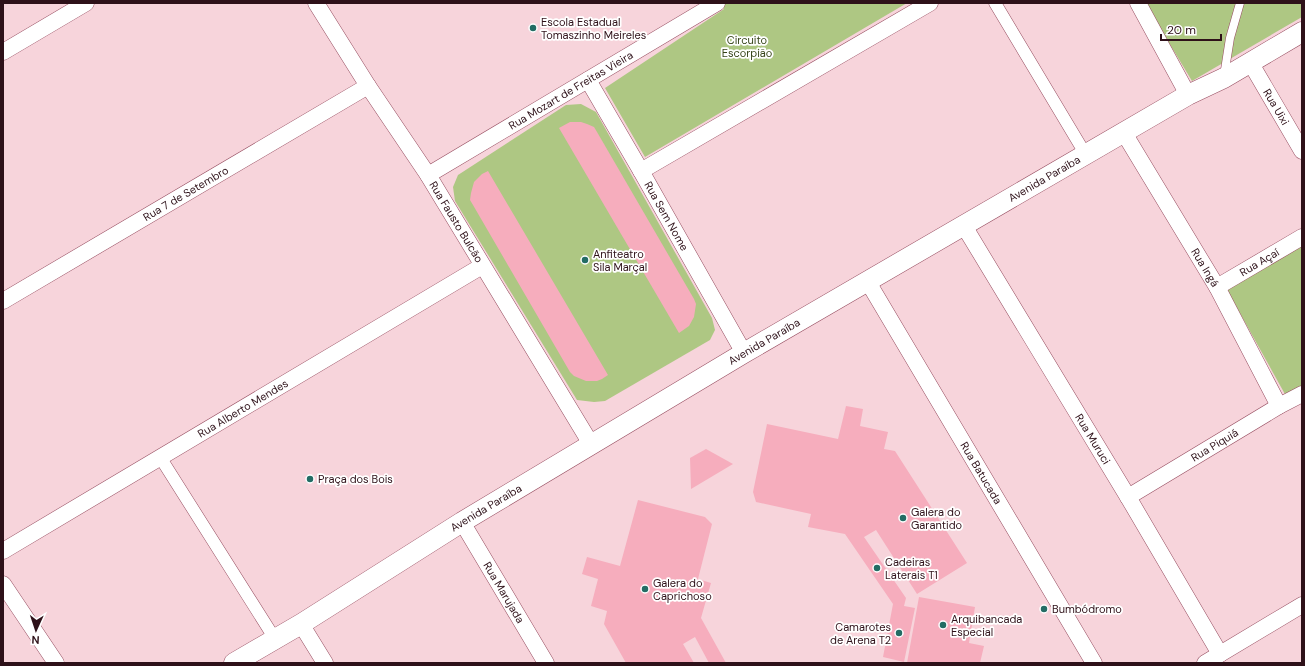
<svg xmlns="http://www.w3.org/2000/svg" width="1305" height="666" font-family="'DM Sans',sans-serif">
  <rect width="100%" height="100%" fill="#f7d4db"/>
  <g fill="#aec783">
    <path d="M721,3H907L645,157L605,88L724,9Z"/>
    <path d="M1145,3H1302V17L1192,81Z"/>
    <path d="M581,104L596,112L712,318L715,330L710,340L605,401L594,402L577,400L455,201L453,187L458,175L566,105Z"/>
    <path d="M1302,243V386L1286,396L1227,290Z"/>
  </g>
  <g fill="#f6adbd">
    <path d="M570,122H581L587,124L594,127L597,132L694,299L696,304L694,317L689,326L679,333L559,128Z"/>
    <path d="M488,171L608,375L602,379L597,381H586L574,376L570,372L473,205L470,200L471,193L474,182L482,174Z"/>
    <path d="M846,406L863,409L860,426L888,432L884,449L895,451L967,563L917,594L876,530L864,537L906,598L904,606L915,608L904,662L883,657L893,604L845,534L808,527L811,514L756,502L753,492L767,424L838,439Z"/>
    <path d="M706,449L733,464L691,489L690,458Z"/>
    <path d="M638,500L705,517L712,524L698,579L711,583L701,618L726,663H709L695,637L683,644L694,663H626L604,624L607,611L591,606L598,579L582,574L587,557L620,566Z"/>
    <path d="M919,597L975,607L969,643L984,646L980,663H907Z"/>
  </g>
  <g fill="none" stroke-linecap="round" stroke-linejoin="round">
    <g stroke="#974e61" stroke-width="9">
      <path id="service" d="M1224,76L1230,38L1240,3"/>
    </g>
    <g stroke="#974e61" stroke-width="13">
      <g id="pedestrian">
        <path d="M995,3L1086,155"/>
        <path d="M160,457L275,639"/>
      </g>
    </g>
    <g stroke="#974e61" stroke-width="17">
      <g id="minor">
        <path id="s1" d="M316,3L368,86L428,175L591,444"/>
        <path d="M1138,3L1188,95"/>
        <path d="M3,52L86,3"/>
        <path id="s2" d="M1250,62L1302,151"/>
        <path id="s3" d="M588,80L641,171L744,353"/>
        <path id="s4" d="M1124,133L1217,287L1279,406"/>
        <path d="M641,171L930,3"/>
        <path id="s5" d="M428,175L717,3"/>
        <path id="s6" d="M964,226L1128,497L1220,654"/>
        <path id="s7" d="M868,282L1094,663"/>
        <path id="s8" d="M1217,287L1302,237"/>
        <path id="s9" d="M3,301L368,86"/>
        <path id="s10" d="M1128,497L1279,406L1302,394"/>
        <path id="s11" d="M462,522L546,663"/>
        <path id="s12" d="M3,551L482,266"/>
        <path d="M3,584L56,663"/>
        <path d="M301,624L325,663"/>
        <path d="M1205,663L1302,605"/>
      </g>
    </g>
    <g stroke="#974e61" stroke-width="21">
      <g id="tertiary">
        <path id="s13" d="M234,663L301,624L462,522L744,353L1188,95L1224,78L1302,32"/>
      </g>
    </g>
    <use href="#service" stroke="#fff" stroke-width="8"/>
    <use href="#pedestrian" stroke="#fff" stroke-width="12"/>
    <use href="#minor" stroke="#fff" stroke-width="16"/>
    <use href="#tertiary" stroke="#fff" stroke-width="20"/>
  </g>
  <g fill="#236c64" stroke="#fff" stroke-width="1.5">
    <circle cx="533" cy="28" r="4"/>
    <circle cx="585" cy="260" r="4"/>
    <circle cx="310" cy="479" r="4"/>
    <circle cx="903" cy="518" r="4"/>
    <circle cx="877" cy="568" r="4"/>
    <circle cx="645" cy="589" r="4"/>
    <circle cx="1044" cy="609" r="4"/>
    <circle cx="943" cy="625" r="4"/>
    <circle cx="899" cy="633" r="4"/>
  </g>
  <g text-anchor="middle" stroke-width="3.5" stroke-linejoin="round" paint-order="stroke">
    <g font-size="11" fill="#2e1119" stroke="#fff" text-anchor="start">
      <text x="541" y="26">Escola Estadual<tspan x="541" dy="13">Tomaszinho Meireles</tspan></text>
      <text x="593" y="258">Anfiteatro<tspan x="593" dy="13">Sila Marçal</tspan></text>
      <text x="318" y="483">Praça dos Bois</text>
      <text x="911" y="516">Galera do<tspan x="911" dy="13">Garantido</tspan></text>
      <text x="885" y="566">Cadeiras<tspan x="885" dy="13">Laterais T1</tspan></text>
      <text x="653" y="587">Galera do<tspan x="653" dy="13">Caprichoso</tspan></text>
      <text x="1052" y="613">Bumbódromo</text>
      <text x="951" y="623">Arquibancada<tspan x="951" dy="13">Especial</tspan></text>
      <text x="891" y="631" text-anchor="end">Camarotes<tspan x="891" dy="13">de Arena T2</tspan></text>
    </g>
    <g font-size="11" fill="#364418" stroke="#fff">
      <text x="747" y="44">Circuito<tspan x="747" dy="13">Escorpião</tspan></text>
    </g>
    <g font-size="11" fill="#2e1119" stroke="#fff">
      <text dy="4" stroke="none"><textPath href="#s5" startOffset="166">Rua Mozart de Freitas Vieira</textPath></text>
      <text dy="4" stroke="none"><textPath href="#s2" startOffset="52">Rua Uixi</textPath></text>
      <text dy="4" stroke="none"><textPath href="#s13" startOffset="944">Avenida Paraíba</textPath></text>
      <text dy="4" stroke="none"><textPath href="#s9" startOffset="212">Rua 7 de Setembro</textPath></text>
      <text dy="4" stroke="none"><textPath href="#s3" startOffset="157">Rua Sem Nome</textPath></text>
      <text dy="4" stroke="none"><textPath href="#s1" startOffset="260">Rua Fausto Bulcão</textPath></text>
      <text dy="4" stroke="none"><textPath href="#s8" startOffset="49">Rua Açaí</textPath></text>
      <text dy="4" stroke="none"><textPath href="#s4" startOffset="157">Rua Ingá</textPath></text>
      <text dy="4" stroke="none"><textPath href="#s13" startOffset="620">Avenida Paraíba</textPath></text>
      <text dy="4" stroke="none"><textPath href="#s12" startOffset="279">Rua Alberto Mendes</textPath></text>
      <text dy="4" stroke="none"><textPath href="#s6" startOffset="249">Rua Muruci</textPath></text>
      <text dy="4" stroke="none"><textPath href="#s10" startOffset="101">Rua Piquiá</textPath></text>
      <text dy="4" stroke="none"><textPath href="#s7" startOffset="222">Rua Batucada</textPath></text>
      <text dy="4" stroke="none"><textPath href="#s13" startOffset="296">Avenida Paraíba</textPath></text>
      <text dy="4" stroke="none"><textPath href="#s11" startOffset="82">Rua Marujada</textPath></text>
    </g>
  </g>
  <rect width="1305" height="666" fill="none" stroke="#2e1119" stroke-width="8"/>
  <g transform="translate(36 630) rotate(183)" stroke="#ffffff" stroke-width="3" paint-order="stroke">
  <path d="M0-3L7 15L0 10L-7 15Z" fill="#2e1119"/>
  <text y="-6" font-size="11" font-weight="bold" text-anchor="middle" fill="#2e1119">N</text>
  </g>
  <path d="M1161 34v6h60v-6" fill="none" stroke="#2e1119" stroke-width="2"/>
  <text x="1167" y="34" font-size="12" fill="#2e1119" stroke="#ffffff" stroke-width="3" paint-order="stroke">20 m</text>
</svg>
